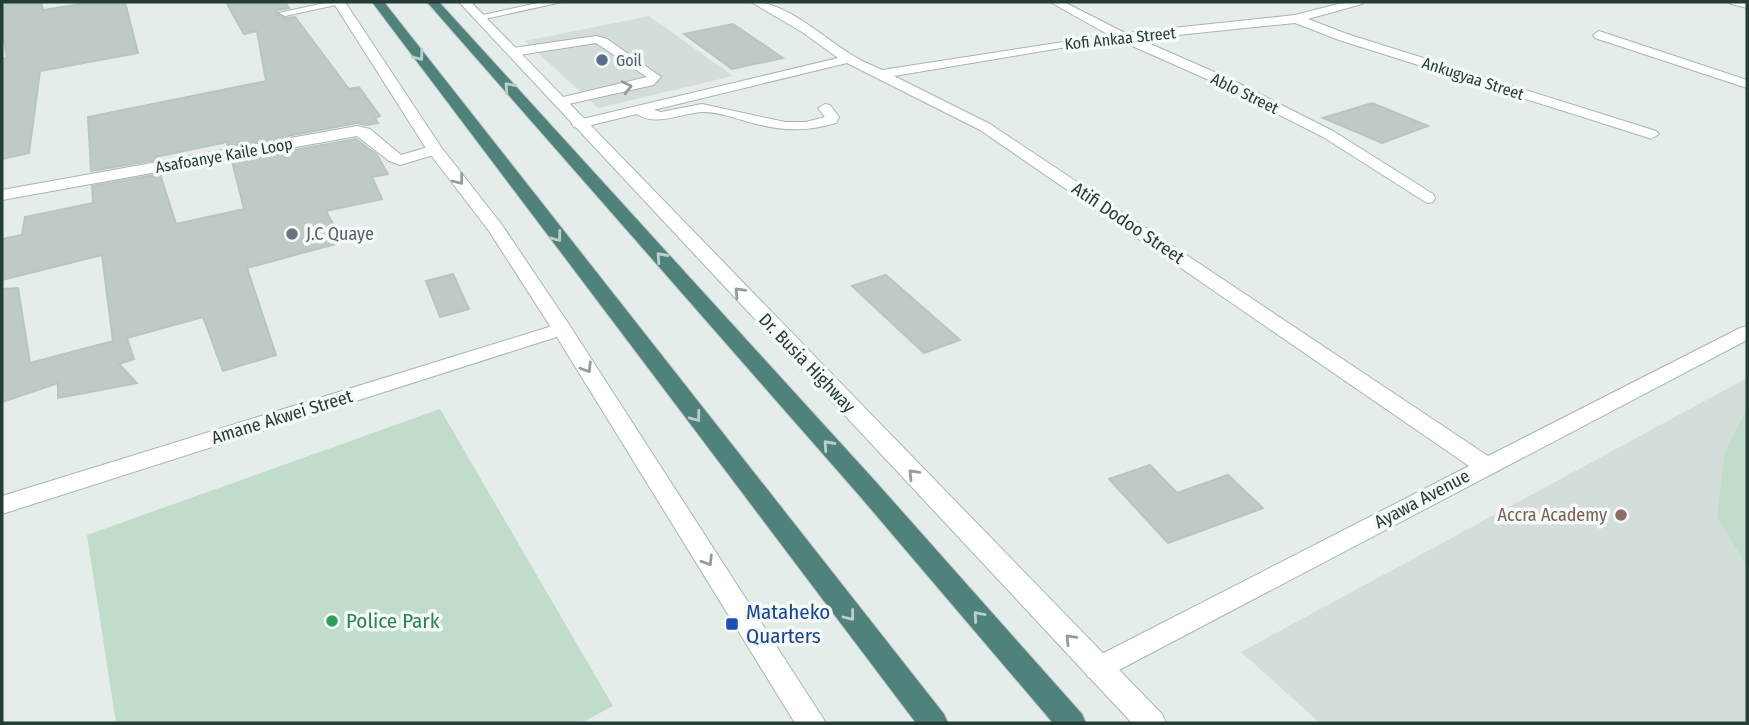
<svg xmlns="http://www.w3.org/2000/svg" width="1749" height="725" font-family="'Fira Sans Condensed',sans-serif">
  <rect width="100%" height="100%" fill="#e5edea"/>
  <g fill="#d3ddd9">
    <path d="M649,16L733,76L598,108L525,41Z"/>
    <path d="M1747,378V723H1320L1241,652Z"/>
  </g>
  <g fill="#c0dcca">
    <path d="M440,409L613,706L581,723H116L87,535Z"/>
    <path d="M1747,409V566L1717,517L1725,452Z"/>
  </g>
  <g fill="#bdcac6" stroke="#b8c6c1" stroke-width="2">
    <path d="M2,2H41L43,10L93,2H125L138,53L40,71L29,153L2,159V59L7,58L2,30Z"/>
    <path d="M226,2H285L289,8L278,10L276,14L284,18L295,17L349,89L359,87L380,116L375,118L378,123L366,125L357,123L228,147L227,142L155,157L156,160L91,171L88,117L266,81L257,31L244,34Z"/>
    <path d="M733,24L783,58L732,69L684,34Z"/>
    <path d="M1372,103L1428,126L1382,143L1323,118Z"/>
    <path d="M356,139L377,155L388,174L372,177L382,199L326,211L343,242L247,268L276,355L223,371L203,317L127,338L134,359L119,364L137,383L58,398V383L2,402V289L18,288L30,363L113,341L102,255L2,280V239L22,235L25,217L93,203L92,186L160,174L176,224L244,209L232,161Z"/>
    <path d="M453,274L469,309L440,317L426,281Z"/>
    <path d="M886,275L960,340L924,353L852,286Z"/>
    <path d="M1150,465L1177,493L1228,475L1263,508L1168,543L1109,479Z"/>
  </g>
  <g fill="none" stroke-linecap="round" stroke-linejoin="round">
    <g stroke="#a8b5b1" stroke-width="2">
      <g id="service">
        <path d="M329,2L345,3L285,16L279,13Z"/>
        <path d="M542,2H562L480,20L474,17Z"/>
        <path d="M596,36L607,39L661,77L653,85L560,106L555,105V99L647,77L596,43L513,56L507,52L513,48Z"/>
        <path d="M702,104L785,122H806L825,117L818,108L825,104L830,105L839,117L836,123C805,132 780,131 749,122C734,118 717,111 701,112C678,114 651,129 632,110L639,106L661,112Z"/>
      </g>
    </g>
    <g stroke="#a8b5b1" stroke-width="2">
      <g id="minor">
        <path d="M751,2C784,0 824,38 852,55C861,61 872,65 882,70L1109,35L1050,2H1064L1125,33L1295,15L1346,2H1364L1362,4L1308,19L1347,34L1656,131L1659,134L1651,139L1646,137L1339,40L1295,23L1139,39L1228,78L1333,131L1433,194L1435,198L1433,202L1427,203L1323,137L1218,84L1121,41L1073,46L894,76L990,124L1488,456L1740,328L1747,326V340L1098,681L1088,677L1084,669L1088,661L1469,466L980,130L847,63L579,128L574,127L572,124L574,121L838,58L802,32Z"/>
        <path d="M1729,2H1747V8L1731,4Z"/>
        <path d="M1599,31L1747,80V88L1595,38L1593,35Z"/>
        <path d="M357,126L370,129L401,155L435,145L443,150L440,153L400,165L389,161L357,136L2,200V190Z"/>
        <path d="M562,323L569,325L572,329L569,333L2,514V496Z"/>
      </g>
    </g>
    <g stroke="#a8b5b1" stroke-width="2">
      <g id="tertiary">
        <path d="M333,2H345L441,147L502,225L572,329L826,723H795L552,329L489,231L427,150Z"/>
        <path d="M459,2H471L1162,714L1166,723H1132Z"/>
      </g>
    </g>
    <g stroke="#c2c9c8" stroke-width="2">
      <g id="trunk">
        <path d="M372,2H384L944,714L948,723H916Z"/>
        <path d="M427,2H439L876,482L1082,714L1086,723H1053L858,494Z"/>
      </g>
    </g>
    <use href="#service" fill="#fff" fill-rule="evenodd"/>
    <use href="#minor" fill="#fff" fill-rule="evenodd"/>
    <use href="#tertiary" fill="#fff" fill-rule="evenodd"/>
    <use href="#trunk" fill="#50827c" fill-rule="evenodd"/>
  </g>
  <defs><path id="oneway-chevron" d="M-2-3.5L2.5 0L-2 3.5" fill="none" stroke-width="1.6" stroke-linecap="round" stroke-linejoin="round" transform="scale(1.75)"/></defs>
  <g stroke="#bbcfcd">
    <use href="#oneway-chevron" transform="translate(419 56) rotate(53)"/>
    <use href="#oneway-chevron" transform="translate(509 87) rotate(-132)"/>
    <use href="#oneway-chevron" transform="translate(557 237) rotate(53)"/>
    <use href="#oneway-chevron" transform="translate(661 257) rotate(-132)"/>
    <use href="#oneway-chevron" transform="translate(696 417) rotate(53)"/>
    <use href="#oneway-chevron" transform="translate(828 445) rotate(-132)"/>
    <use href="#oneway-chevron" transform="translate(850 616) rotate(52)"/>
    <use href="#oneway-chevron" transform="translate(978 616) rotate(-131)"/>
  </g>
  <g stroke="#929e9c">
    <use href="#oneway-chevron" transform="translate(627 87) rotate(-13)"/>
    <use href="#oneway-chevron" transform="translate(459 180) rotate(52)"/>
    <use href="#oneway-chevron" transform="translate(739 292) rotate(-134)"/>
    <use href="#oneway-chevron" transform="translate(587 368) rotate(58)"/>
    <use href="#oneway-chevron" transform="translate(913 474) rotate(-134)"/>
    <use href="#oneway-chevron" transform="translate(708 561) rotate(58)"/>
    <use href="#oneway-chevron" transform="translate(1070 639) rotate(-134)"/>
  </g>
  <circle fill="#5c6f8a" stroke="#f5f9f8" stroke-width="2.5" cx="602" cy="60" r="7"/>
  <circle fill="#6b7280" stroke="#f5f9f8" stroke-width="2.5" cx="292" cy="234" r="7"/>
  <circle fill="#8d6e63" stroke="#f5f9f8" stroke-width="2.5" cx="1621" cy="515" r="7"/>
  <circle fill="#2e9e5b" stroke="#f5f9f8" stroke-width="2.5" cx="332" cy="621" r="7"/>
  <rect fill="#1a4fb4" stroke="#f5f9f8" stroke-width="2.5" x="725" y="617" width="14" height="14" rx="3.5"/>
  <g text-anchor="middle" stroke-width="7" stroke-linejoin="round" paint-order="stroke">
    <g font-size="16" fill="#253d39" stroke="#f5f9f8">
      <text transform="translate(1120 38) rotate(-6)" y="6">Kofi Ankaa Street</text>
      <text transform="translate(1473 78) rotate(18)" y="6">Ankugyaa Street</text>
      <text transform="translate(1245 93) rotate(26)" y="6">Ablo Street</text>
      <text transform="translate(224 155) rotate(-10)" y="6">Asafoanye Kaile Loop</text>
    </g>
    <g font-size="16" fill="#4e5e75" stroke="#f5f9f8" text-anchor="start">
      <text x="616" y="66">Goil</text>
    </g>
    <g font-size="18" fill="#253d39" stroke="#f5f9f8">
      <text transform="translate(1128 223) rotate(34)" y="6">Atifi Dodoo Street</text>
      <text transform="translate(807 363) rotate(46)" y="6">Dr. Busia Highway</text>
      <text transform="translate(282 417) rotate(-17)" y="6">Amane Akwei Street</text>
      <text transform="translate(1422 499) rotate(-28)" y="6">Ayawa Avenue</text>
    </g>
    <g font-size="18" fill="#5b616d" stroke="#f5f9f8" text-anchor="start">
      <text x="306" y="240">J.C Quaye</text>
    </g>
    <g font-size="18" fill="#785e54" stroke="#f5f9f8" text-anchor="end">
      <text x="1607" y="521">Accra Academy</text>
    </g>
    <g font-size="21" fill="#164399" stroke="#f5f9f8" text-anchor="start">
      <text x="746" y="619">Mataheko<tspan x="746" dy="24">Quarters</tspan></text>
    </g>
    <g font-size="21" fill="#27864d" stroke="#f5f9f8" text-anchor="start">
      <text x="346" y="628">Police Park</text>
    </g>
  </g>
  <rect width="1749" height="725" fill="none" stroke="#253d39" stroke-width="7"/>
</svg>
